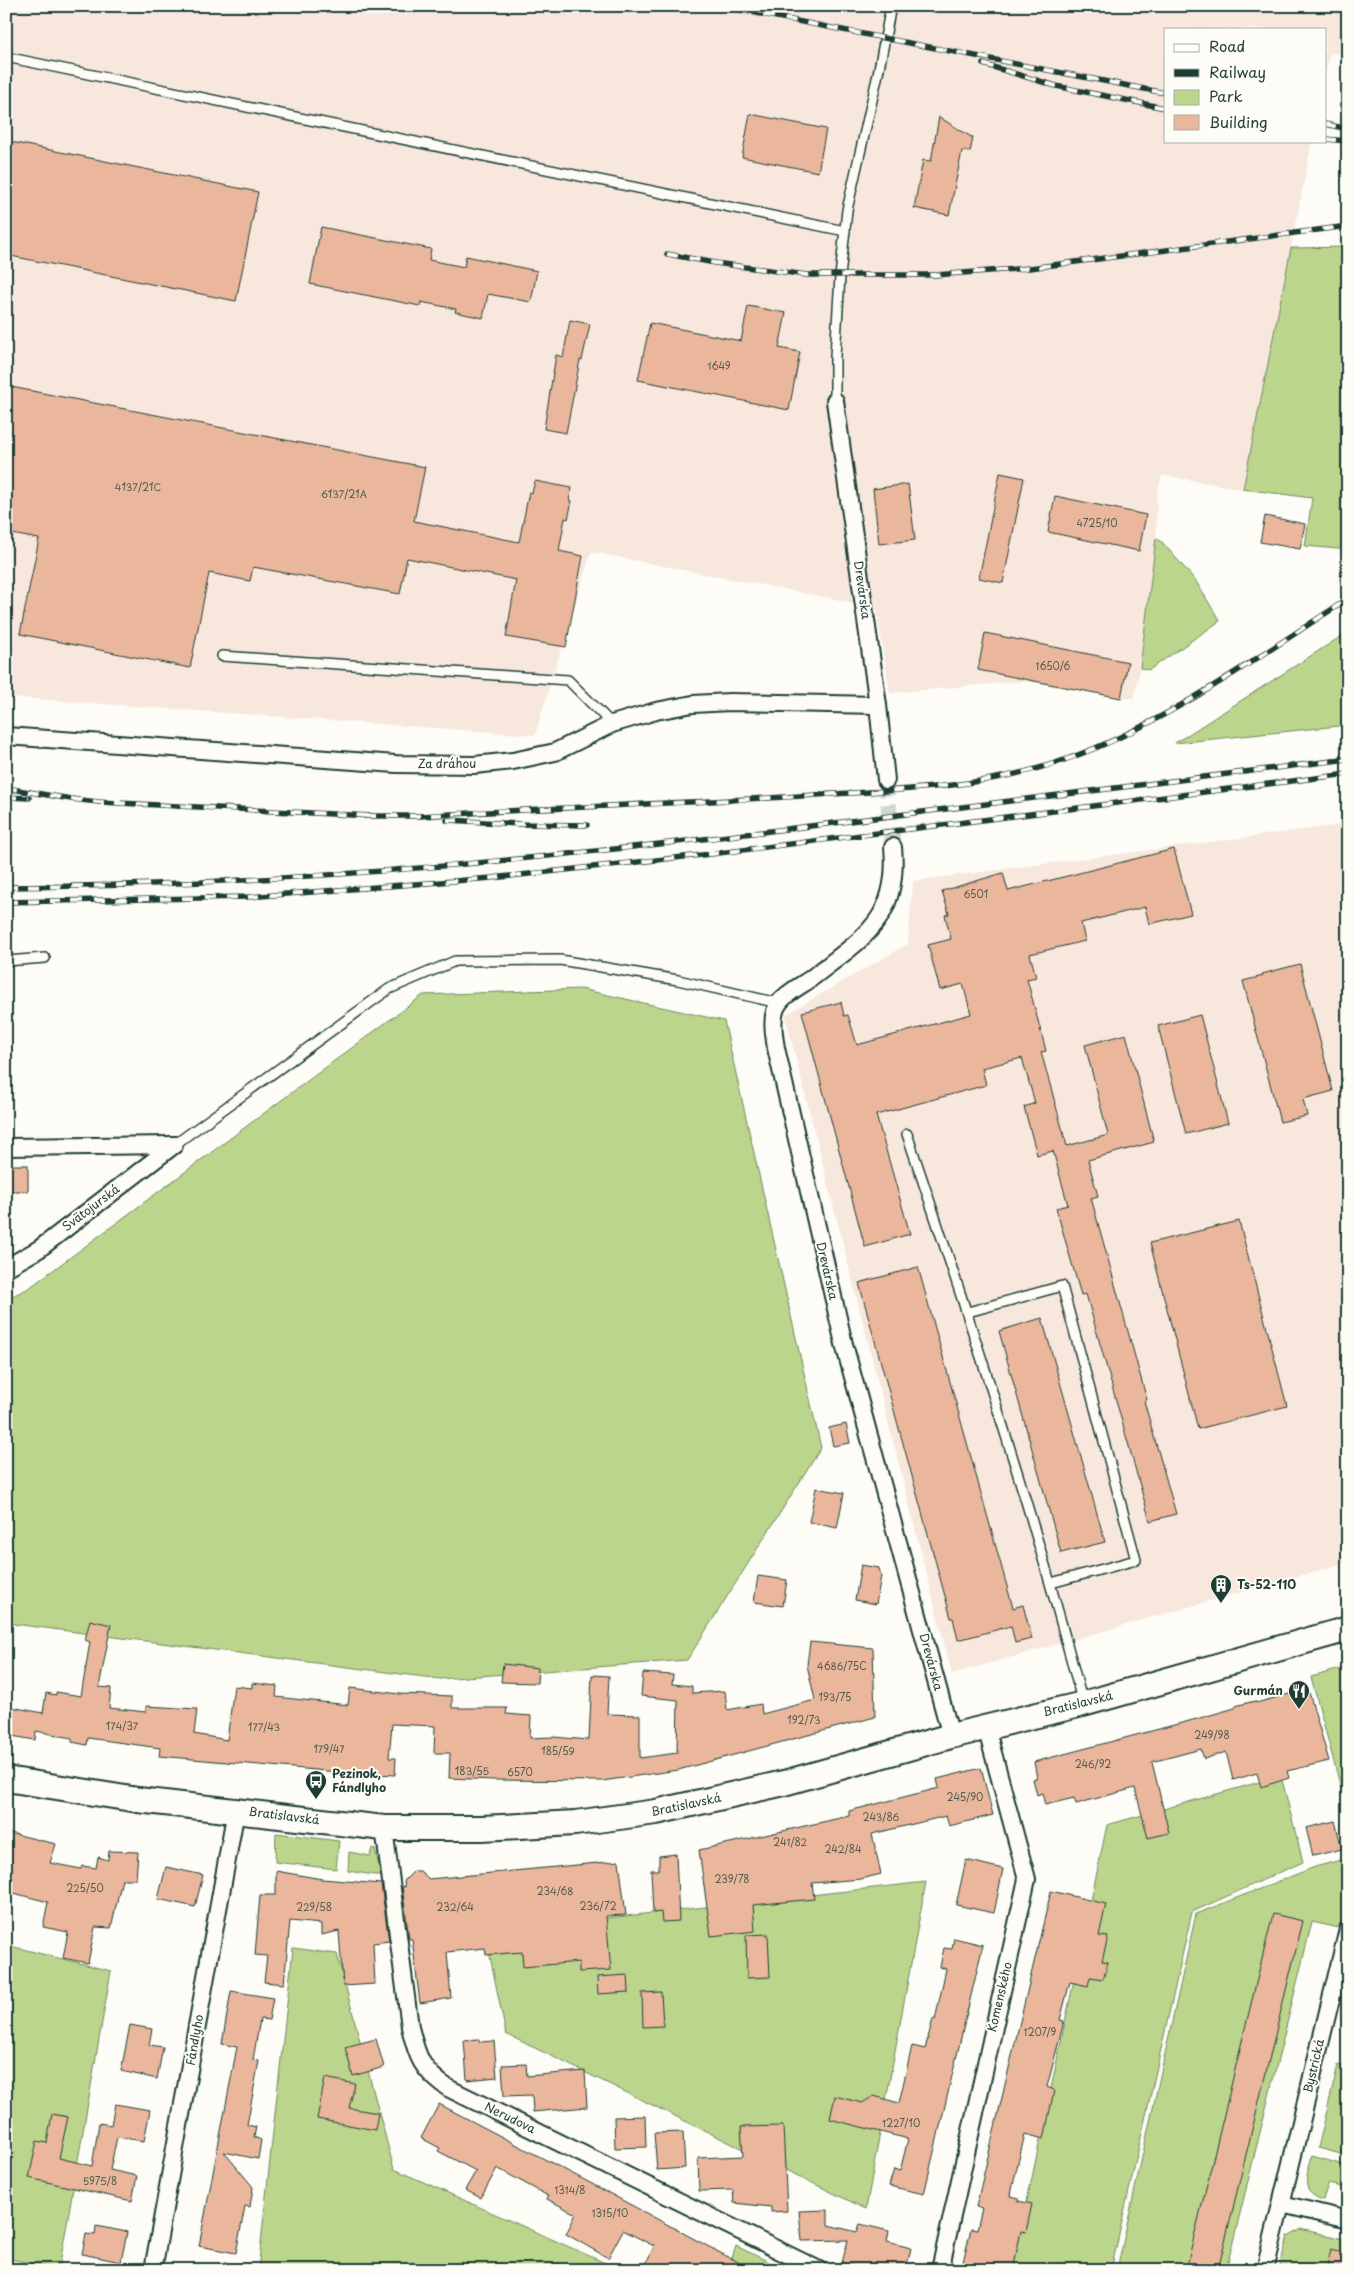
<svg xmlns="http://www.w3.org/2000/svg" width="1354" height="2276" font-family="'Playpen Sans',sans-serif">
  <rect width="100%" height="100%" fill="#fdfcf7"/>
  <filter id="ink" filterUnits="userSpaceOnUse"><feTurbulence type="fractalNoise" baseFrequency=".02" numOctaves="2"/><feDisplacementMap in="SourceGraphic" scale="10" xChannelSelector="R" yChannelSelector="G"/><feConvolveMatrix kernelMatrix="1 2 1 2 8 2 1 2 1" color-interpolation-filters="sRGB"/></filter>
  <g filter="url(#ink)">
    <g fill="#f7e7dc">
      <path d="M6,6H1348V56L1330,53L1325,75V29H1165V141H1312L1243,489L1162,475L1157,495L1156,545L1140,668L1134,698H1122L1025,681L890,693L876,607L591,552L535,735L6,697Z"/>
      <path d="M1348,824V1522L1339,1525L1348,1562L952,1674L785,1015L908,944L913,881Z"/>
    </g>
    <g fill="#bcd58c" stroke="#6e8960">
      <path d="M1348,247V544L1339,549L1305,546L1312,498L1243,489L1291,248Z"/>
      <path d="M1156,538L1162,542L1195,580L1220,621L1149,670L1140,668Z"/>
      <path d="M1348,632V725L1175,743Z"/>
      <path d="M581,989L724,1021L821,1448L687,1660L440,1679L6,1623V1299L29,1288L423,995Z"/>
      <path d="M1348,1667V1814L1311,1677Z"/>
      <path d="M1281,1776L1303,1862L1192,1912L1111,2270H1026L1013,2267L1107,1825Z"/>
      <path d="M276,1833L339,1841L336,1869L275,1862Z"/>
      <path d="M372,1848L375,1849L381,1876L348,1871L349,1852L370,1856Z"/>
      <path d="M1348,1858V1908L1339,1928L1312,1922L1226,2270H1117L1196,1914L1315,1867Z"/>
      <path d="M926,1882L866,2209L506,2034L485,1932Z"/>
      <path d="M6,1945L111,1971L59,2269L6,2258Z"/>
      <path d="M293,1948L337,1954L394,2169L621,2270H258Z"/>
      <path d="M1338,2065L1348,2067V2124L1341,2154L1318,2148Z"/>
      <path d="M1312,2156L1347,2166L1342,2187L1328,2184L1323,2200C1299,2193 1307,2174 1312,2156Z"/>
      <path d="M1300,2229L1348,2240V2270H1279L1288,2236Z"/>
      <path d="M736,2246L786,2270H728Z"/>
    </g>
    <g fill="#eab79c" stroke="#1f3d34">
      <path d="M750,114L826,129L818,172L742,157Z"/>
      <path d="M939,117L973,138L970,152L962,151L949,215L914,208L923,160L931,161Z"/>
      <path d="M6,141L258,192L236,301L6,255Z"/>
      <path d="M321,227L431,249L429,260L464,267L466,256L537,271L531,302L488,294L483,318L455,312L456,309L421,302L420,306L310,284Z"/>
      <path d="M748,306L786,313L779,348L800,352L789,410L638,380L650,323L741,341Z"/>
      <path d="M570,320L590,324L582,360H580L566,433L544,429L556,355L563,357Z"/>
      <path d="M6,386L425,467L414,521L519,542L529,492L532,493L535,481L572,488L569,500L572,501L568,519L565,518L559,551L583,556L566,647L506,637L516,580L407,558L400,594L253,567L250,581L209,573L190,668L20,634L39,539L6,533Z"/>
      <path d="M1000,473L1024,478L1003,583L979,578Z"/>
      <path d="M908,484L915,540L879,544L873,489Z"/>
      <path d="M1055,496L1146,515L1139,551L1048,532Z"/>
      <path d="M1265,516L1305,524L1300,549L1260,542Z"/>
      <path d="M985,633L1128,662L1121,698L978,670Z"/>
      <path d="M1174,849L1191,914L1149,924L1145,907L1081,923L1085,941L1030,954L1036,977L1027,979L1046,1051L1041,1052L1067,1146L1108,1135L1085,1045L1126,1034L1154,1142L1088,1160L1098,1196L1091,1198L1147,1400L1144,1401L1176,1514L1150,1521L1086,1294L1081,1295L1056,1208L1068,1205L1053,1151L1037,1155L1024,1107L1035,1103L1022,1058L982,1068L986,1085L876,1115L910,1234L865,1247L802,1012L841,1002L844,1016L848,1015L857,1045L971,1014L963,984L940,990L928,945L951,939L945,915L949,914L942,891L1003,873L1008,891Z"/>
      <path d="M1300,964L1333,1091L1303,1099L1307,1116L1280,1122L1243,981L1263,976L1262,974Z"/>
      <path d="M1200,1015L1228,1123L1186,1134L1158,1026Z"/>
      <rect x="6" y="1165" width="22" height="26"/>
      <path d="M1239,1221L1287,1406L1198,1429L1150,1243Z"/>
      <path d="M918,1267L1013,1608L1023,1605L1032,1639L1015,1643L1011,1626L958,1640L953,1618H951L859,1283Z"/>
      <path d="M1042,1318L1105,1542L1061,1553L999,1331Z"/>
      <path d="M846,1424L850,1443L833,1446L829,1428Z"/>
      <path d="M816,1488L844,1493L837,1528L809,1522Z"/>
      <path d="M861,1565L879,1568L881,1576L876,1604L855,1600Z"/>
      <path d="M758,1576L787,1580L783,1606L754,1602Z"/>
      <path d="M90,1620L111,1625L99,1687L111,1688L109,1708L146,1712V1706L197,1709L194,1734L227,1740L234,1686L252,1688V1683L277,1686L276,1697L348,1705L350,1688L400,1694L452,1696V1708H507L506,1714L531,1716L530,1738L553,1737L589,1740L592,1675L609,1676L607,1714L640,1715V1758L677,1753L678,1700L641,1696L643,1673L673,1675L672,1684L692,1686V1693L725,1691L727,1710L761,1704L762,1714L815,1700L807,1665L810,1642L873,1648L875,1717L678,1770L602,1781L494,1780L449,1778L450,1753H434L435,1726L392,1724L389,1758H396L395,1775L338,1772L159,1756L160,1748L88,1738L87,1745L72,1742V1738L36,1731L35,1740L6,1735V1706L43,1713L46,1693L56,1695V1692L81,1696L90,1642L85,1640Z"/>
      <path d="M503,1664L538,1668L537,1683L501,1682Z"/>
      <path d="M1308,1689L1329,1761L1287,1771L1289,1778L1261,1787L1257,1773L1233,1780L1226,1752L1204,1759L1201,1749L1152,1762L1169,1833L1148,1838L1135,1788L1076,1804L1074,1798L1045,1805L1042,1793L1037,1795L1033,1779L1037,1778L1034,1762L1193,1720L1235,1708V1706L1255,1701L1256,1703Z"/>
      <path d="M981,1768L993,1815L949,1826L946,1816L872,1834L881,1874L861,1879L812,1883L814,1899L753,1905L755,1931L711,1936L699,1850L849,1816V1811L939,1788L937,1779Z"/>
      <path d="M1335,1821L1342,1849L1313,1856L1306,1828Z"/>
      <path d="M6,1832L56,1844L50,1863L81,1869L82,1866L96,1868L98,1857L108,1860L109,1851L138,1852L136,1879H122L111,1928L95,1927L88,1963L63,1958L68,1932L43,1927L48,1902L6,1891Z"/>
      <path d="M676,1854L679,1921L662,1922L661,1912L653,1913L651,1870H659V1856Z"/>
      <path d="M966,1860L1003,1869L994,1913L956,1905Z"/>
      <path d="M619,1861L626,1915L606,1916L611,1970L579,1972V1962L523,1967L522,1952L486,1955L485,1948L447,1952L451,1998L420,2003L412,1939H409L402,1886L405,1887L404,1881L414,1871H420L429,1879Z"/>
      <path d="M166,1867L203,1875L195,1907L158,1899Z"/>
      <path d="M276,1871L322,1879L381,1884L389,1941L373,1943L375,1984L343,1986L339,1931L321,1935V1924L290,1921L284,1984L264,1982L267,1956L255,1955L260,1895H276Z"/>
      <path d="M1051,1891L1106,1904L1099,1936L1108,1937L1102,1961L1108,1962L1103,1979L1090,1977L1088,1986L1070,1982L1060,2020L1064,2021L1047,2087L1054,2090L1044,2139L1025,2134L1013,2184L1011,2196L1019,2198L1018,2201L1032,2204L1026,2232L1021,2231L1013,2270H961L971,2229L977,2230L982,2208L976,2207Z"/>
      <path d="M1273,1914L1303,1921L1286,1990L1218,2270H1186Z"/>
      <path d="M768,1934L770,1977L747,1978L746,1935Z"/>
      <path d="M954,1938L983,1945L924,2194L889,2186L894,2169L900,2171L908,2139L830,2119L835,2096L862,2103L874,2096L899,2103L912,2046L925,2049L933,2019L935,2020L946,1969L940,1967L944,1948L952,1949Z"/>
      <path d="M628,1975L629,1992L598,1994L597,1977Z"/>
      <path d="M231,1991L273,1998L269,2020L260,2019L253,2060L259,2061L247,2125L256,2127L254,2137L261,2140L258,2159L224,2152L253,2187L250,2207L245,2206L236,2253L199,2246L237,2047L222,2044Z"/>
      <path d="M661,1992L663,2026L643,2027L642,1993Z"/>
      <path d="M130,2025L152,2029L149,2045L163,2047L157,2079L121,2071Z"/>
      <path d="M376,2039L384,2067L353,2076L345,2047Z"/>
      <path d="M479,2039L480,2042L494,2041L497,2077L467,2080L464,2040Z"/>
      <path d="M526,2064L527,2076L585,2071L587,2107L533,2112L532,2095L504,2096L502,2065Z"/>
      <path d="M325,2078L355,2084L349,2108L378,2113L375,2130L317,2119Z"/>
      <path d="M115,2104L150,2110L144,2141L117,2137L110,2170L137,2176L132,2201L29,2178L37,2141L47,2143L52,2114L68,2117L59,2158L92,2166L99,2123L111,2125Z"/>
      <path d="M439,2104L592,2184L752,2270H643L654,2246L623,2230L608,2258L566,2234L576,2214L547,2199L548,2196L497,2168L481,2198L465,2190L476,2171L438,2151L440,2148L421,2138Z"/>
      <path d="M645,2116L646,2147L615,2148L614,2117Z"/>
      <path d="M783,2126L787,2211L771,2212V2207L734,2203L733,2190L699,2191L698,2158L743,2156L741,2127Z"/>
      <path d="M683,2132L685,2168L657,2170L654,2133Z"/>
      <path d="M828,2210V2225L857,2232L860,2224L889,2231L887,2242L911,2248L906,2270H872L842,2263L848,2240L802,2241L799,2211Z"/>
      <path d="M96,2226L127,2232L121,2262L82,2254L86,2234L95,2235Z"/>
      <path d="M1331,2249L1348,2253V2270H1326Z"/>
    </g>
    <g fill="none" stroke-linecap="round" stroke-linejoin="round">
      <path stroke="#d1d6d0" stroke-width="16" stroke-dasharray="16 8" stroke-linecap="butt" d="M886,780L893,847"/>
      <g stroke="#1f3d34" stroke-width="12">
        <g id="service">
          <path d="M6,57L845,231"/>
          <path d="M835,401V356L840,277L847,210L878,74L891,6"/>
          <path d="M222,656L568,680L612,724"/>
          <path d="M6,961L45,958"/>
          <path d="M907,1134C971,1323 1033,1511 1083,1704"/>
          <path d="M174,1145L389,989L455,961L560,960L678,980L778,1003"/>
          <path d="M968,1312L1062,1286L1136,1560L1051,1583"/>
        </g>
      </g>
      <g stroke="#1f3d34" stroke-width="20">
        <g id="minor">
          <path d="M835,401L878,705L886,780"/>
          <path d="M6,736L396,764L474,765L513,761L555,752L612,724L656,711L693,704L730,702L878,705"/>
          <path d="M893,847C900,921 861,939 809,980C800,986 785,994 779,1003C770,1015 774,1035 776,1048L844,1344L951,1736"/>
          <path d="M6,1147L174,1145"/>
          <path d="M6,1268L39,1249L174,1145"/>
          <path d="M384,1828L410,2027C417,2057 422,2071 448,2088L819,2270"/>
          <path d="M1282,2204L1348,2220"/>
          <path d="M153,2270L236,1810"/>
          <path d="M940,2270L1027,1879L986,1727"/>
          <path d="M1265,2270L1348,1929"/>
        </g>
      </g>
      <g stroke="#1f3d34" stroke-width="28">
        <path id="secondary" d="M6,1779L138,1800L384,1828H482L575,1823L656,1812L784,1783L951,1736L1083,1704L1348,1629"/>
      </g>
      <use href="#service" stroke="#fdfcf7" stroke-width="9"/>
      <use href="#minor" stroke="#fdfcf7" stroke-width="16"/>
      <use href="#secondary" stroke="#fdfcf7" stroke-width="24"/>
      <g stroke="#1f3d34" stroke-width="5.5">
        <g id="rail">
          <path d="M720,6L1165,93"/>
          <path d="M983,64L1056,86L1165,108"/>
          <path d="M1342,105L1348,106"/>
          <path d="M1325,124L1348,129"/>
          <path d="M1325,139L1348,141"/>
          <path d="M667,254L715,263L807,275H935L1030,268L1348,226"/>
          <path d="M6,788L71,799L99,802L372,816"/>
          <path d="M6,797L29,798"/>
          <path d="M365,816H420C552,807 684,804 816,795C901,790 987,788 1067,759C1165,725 1260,655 1348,599"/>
          <path d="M447,820L519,824L587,825"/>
          <path d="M6,887C291,886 568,857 850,821C1016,800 1182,780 1348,759"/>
          <path d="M6,902L248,897L492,878L711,854L1348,774"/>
        </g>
      </g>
      <use href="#rail" stroke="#fdfcf7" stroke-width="4" stroke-dasharray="11" stroke-linecap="butt"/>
    </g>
  </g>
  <defs>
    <g id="building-pin" transform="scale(1.125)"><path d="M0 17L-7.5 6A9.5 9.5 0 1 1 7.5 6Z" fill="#1f3d34" stroke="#fdfcf7"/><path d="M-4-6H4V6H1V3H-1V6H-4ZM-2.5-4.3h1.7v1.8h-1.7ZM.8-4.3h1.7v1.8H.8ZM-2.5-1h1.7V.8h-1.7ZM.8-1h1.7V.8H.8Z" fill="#fff"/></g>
    <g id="restaurant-pin" transform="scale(1.125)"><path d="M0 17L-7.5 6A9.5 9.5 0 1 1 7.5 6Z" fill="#1f3d34" stroke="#fdfcf7"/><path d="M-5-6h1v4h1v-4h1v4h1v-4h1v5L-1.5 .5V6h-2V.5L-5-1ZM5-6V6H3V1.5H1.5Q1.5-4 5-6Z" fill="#fff"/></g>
    <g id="bus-pin" transform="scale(1.125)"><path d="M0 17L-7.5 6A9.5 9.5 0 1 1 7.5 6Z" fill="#1f3d34" stroke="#fdfcf7"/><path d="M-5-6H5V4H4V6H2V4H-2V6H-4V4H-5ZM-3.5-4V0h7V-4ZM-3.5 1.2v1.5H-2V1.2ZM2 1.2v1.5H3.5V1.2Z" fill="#fff"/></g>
  </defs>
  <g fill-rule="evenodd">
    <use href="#building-pin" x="1221" y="1585"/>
    <use href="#restaurant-pin" x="1299" y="1691"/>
    <use href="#bus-pin" x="316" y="1781"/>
  </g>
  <g text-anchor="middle" stroke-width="4" stroke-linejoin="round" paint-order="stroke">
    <g font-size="10" fill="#525c4e">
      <text x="719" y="370">1649</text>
      <text x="138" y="491">4137/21C</text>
      <text x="344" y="498">6137/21A</text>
      <text x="1097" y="527">4725/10</text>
      <text x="1053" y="670">1650/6</text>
      <text x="976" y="898">6501</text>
      <text x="842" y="1670">4686/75C</text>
      <text x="835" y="1701">193/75</text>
      <text x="804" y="1724">192/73</text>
      <text x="122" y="1730">174/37</text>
      <text x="264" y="1731">177/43</text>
      <text x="1212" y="1739">249/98</text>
      <text x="329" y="1753">179/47</text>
      <text x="558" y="1755">185/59</text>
      <text x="1093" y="1768">246/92</text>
      <text x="472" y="1775">183/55</text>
      <text x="520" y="1776">6570</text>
      <text x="965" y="1801">245/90</text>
      <text x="881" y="1821">243/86</text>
      <text x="790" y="1846">241/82</text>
      <text x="843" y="1853">242/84</text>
      <text x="732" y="1883">239/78</text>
      <text x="85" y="1892">225/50</text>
      <text x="555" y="1895">234/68</text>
      <text x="598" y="1910">236/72</text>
      <text x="314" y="1911">229/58</text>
      <text x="455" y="1911">232/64</text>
      <text x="1040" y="2036">1207/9</text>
      <text x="901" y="2127">1227/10</text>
      <text x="100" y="2185">5975/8</text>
      <text x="570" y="2194">1314/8</text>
      <text x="610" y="2217">1315/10</text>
    </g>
    <g font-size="12" fill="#1f3d34" stroke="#fdfcf7">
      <text transform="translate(862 590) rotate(82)" y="4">Drevárska</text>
      <text x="447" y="768">Za dráhou</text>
      <text transform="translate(91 1208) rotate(-37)" y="4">Svätojurská</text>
      <text transform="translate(827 1271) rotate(77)" y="4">Drevárska</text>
      <text transform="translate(931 1662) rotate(75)" y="4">Drevárska</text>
      <text transform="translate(1078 1704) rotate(-14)" y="4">Bratislavská</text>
      <text transform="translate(686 1805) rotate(-12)" y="4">Bratislavská</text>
      <text transform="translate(284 1816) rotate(7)" y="4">Bratislavská</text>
      <text transform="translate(1000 1997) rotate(-77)" y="4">Komenského</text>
      <text transform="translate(195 2040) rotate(-80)" y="4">Fándlyho</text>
      <text transform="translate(1314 2066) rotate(-77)" y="4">Bystrická</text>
      <text transform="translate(510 2118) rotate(26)" y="4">Nerudova</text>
    </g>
    <g font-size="12" font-weight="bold" fill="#1f3d34" stroke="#fdfcf7" text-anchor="start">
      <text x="1237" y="1589">Ts-52-110</text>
      <text x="1283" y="1695" text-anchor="end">Gurmán</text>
      <text x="332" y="1778">Pezinok,<tspan x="332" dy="14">Fándlyho</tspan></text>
    </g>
  </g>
  <rect width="1354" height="2276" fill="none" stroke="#fdfcf7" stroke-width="25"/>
  <rect x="12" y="12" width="1329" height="2251" fill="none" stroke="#1f3d34" stroke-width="2" filter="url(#ink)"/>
  <rect x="1164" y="28" width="162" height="115" fill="#fdfcf7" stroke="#a4b0a9"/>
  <rect x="1174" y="44" width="25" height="8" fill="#fdfcf7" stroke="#a4b0a9"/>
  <text x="1209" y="52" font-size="15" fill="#1f3d34">Road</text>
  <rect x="1174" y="69" width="25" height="8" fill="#1f3d34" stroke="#a4b0a9"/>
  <text x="1209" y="78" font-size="15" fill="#1f3d34">Railway</text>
  <rect x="1174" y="90" width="25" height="15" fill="#bcd58c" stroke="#a4b0a9"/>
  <text x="1209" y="102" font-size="15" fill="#1f3d34">Park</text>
  <rect x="1174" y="115" width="25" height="15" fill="#eab79c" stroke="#a4b0a9"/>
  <text x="1209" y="128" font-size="15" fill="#1f3d34">Building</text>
</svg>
